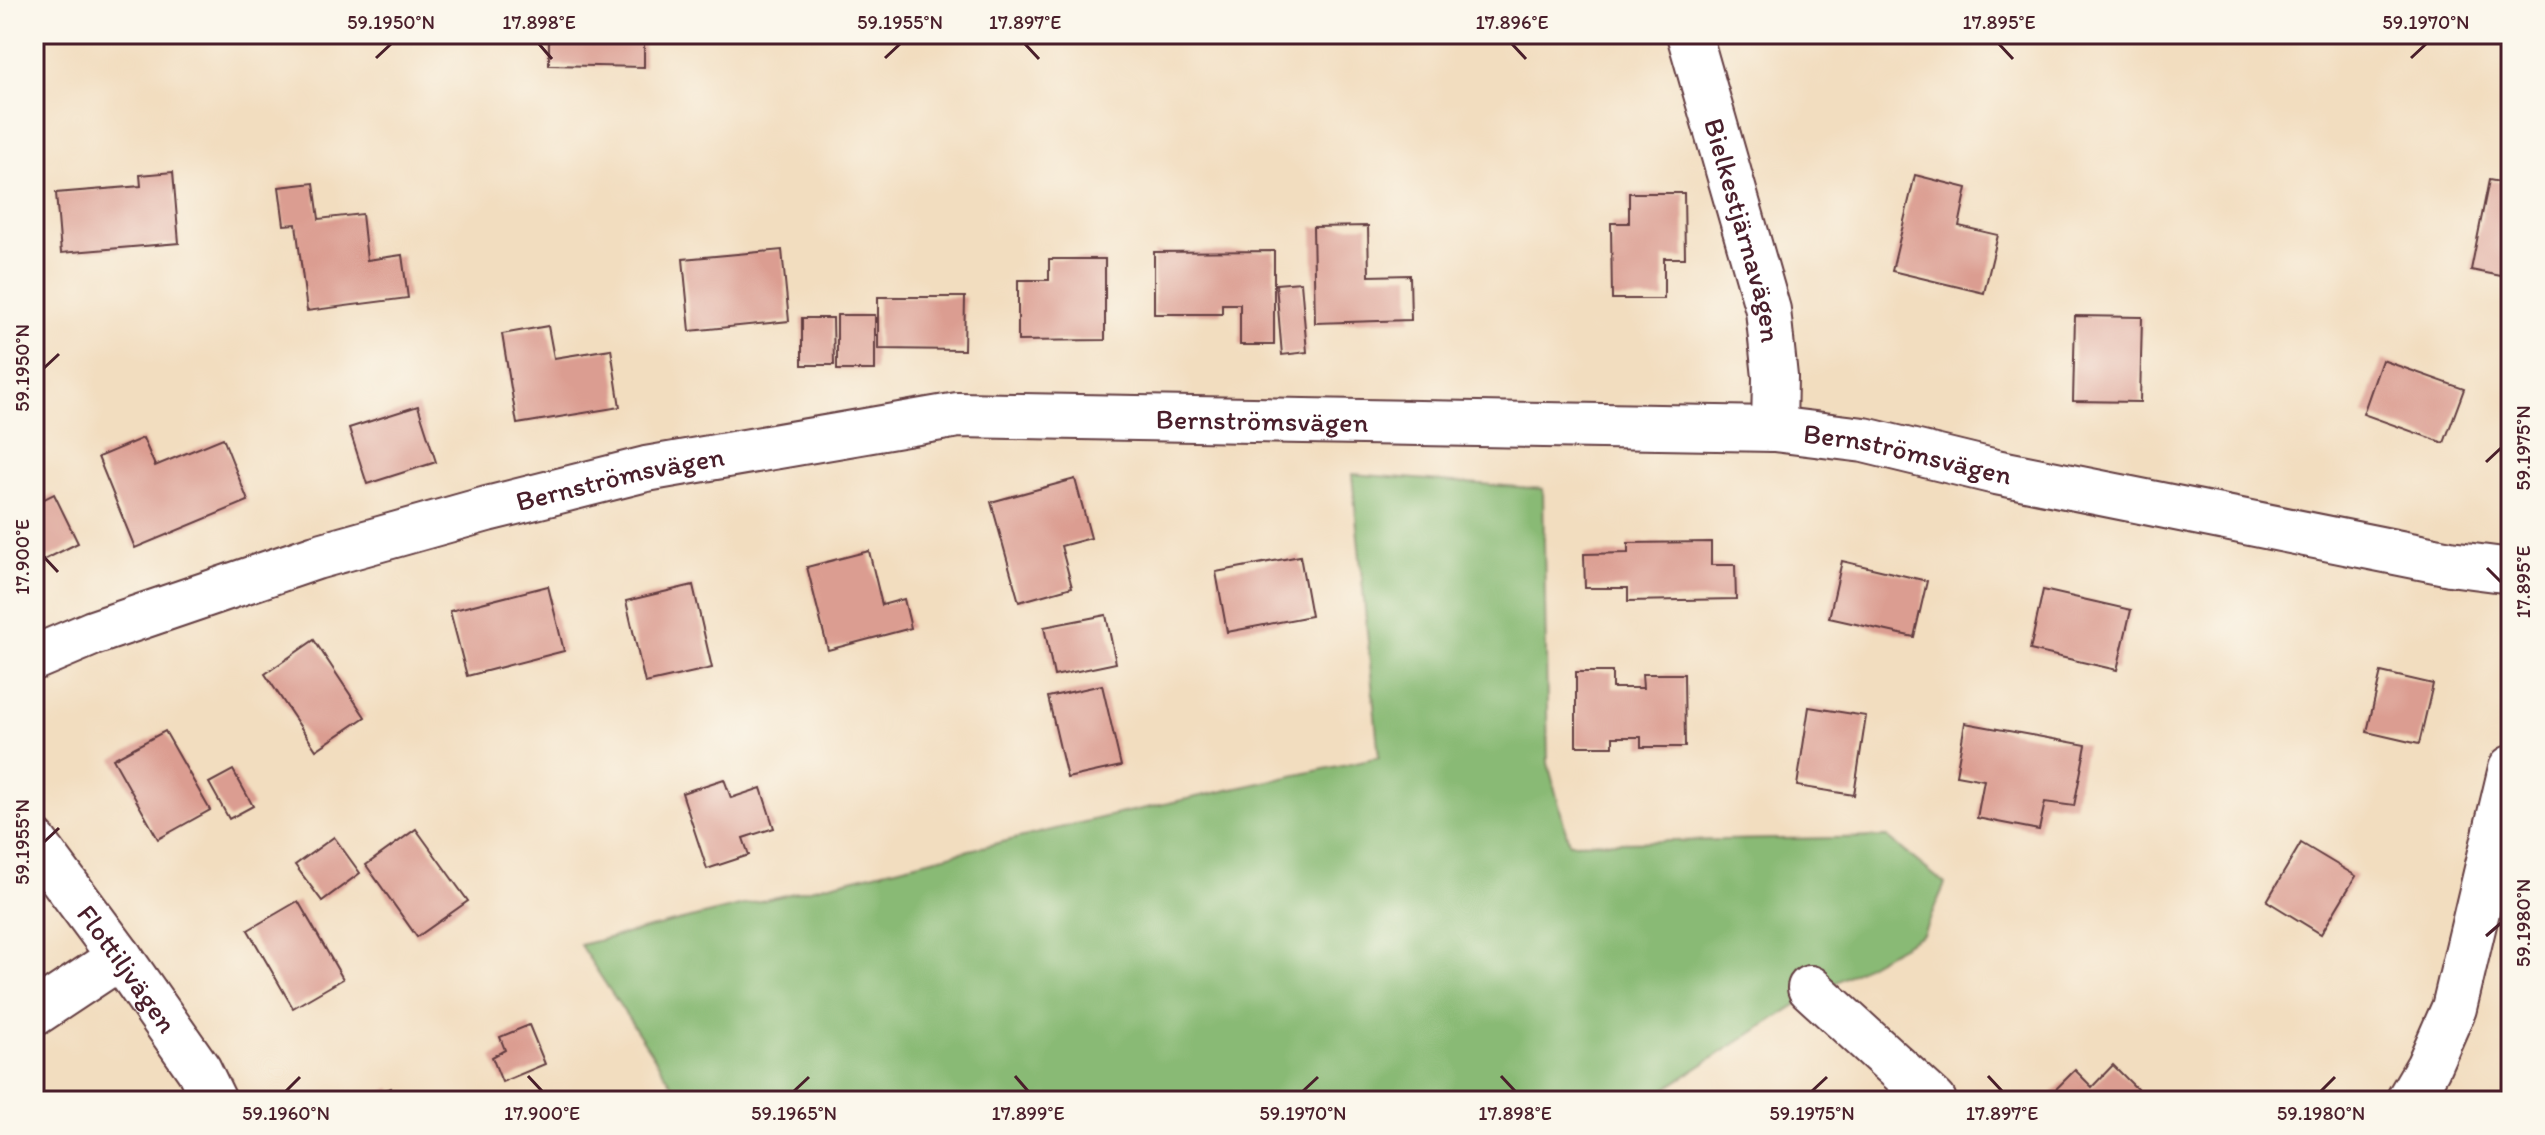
<svg xmlns="http://www.w3.org/2000/svg" width="2545" height="1135" font-family="Itim,sans-serif">
  <rect width="100%" height="100%" fill="#fbf7ec"/>
  <filter id="ink" filterUnits="userSpaceOnUse"><feTurbulence type="fractalNoise" baseFrequency=".0125" numOctaves="2"/><feDisplacementMap in="SourceGraphic" scale="16" xChannelSelector="R" yChannelSelector="G"/><feConvolveMatrix kernelMatrix="1 2 1 2 8 2 1 2 1" color-interpolation-filters="sRGB"/></filter>
  <filter id="wash" filterUnits="userSpaceOnUse"><feTurbulence type="fractalNoise" baseFrequency=".006" numOctaves="4" result="noise"/><feDisplacementMap in="SourceGraphic" scale="32" xChannelSelector="R" yChannelSelector="G"/><feGaussianBlur stdDeviation="1.8" result="paint"/><feColorMatrix in="noise" values="0 0 0 0 0 0 0 0 0 0 0 0 0 0 0 0 0 1.4 0 .05"/><feComposite in="paint" operator="in"/></filter>
  <g filter="url(#wash)">
    <rect width="100%" height="100%" fill="#f2ddbf"/>
    <path fill="#89ba74" stroke="#6a6c50" stroke-width="2" d="M1352,474L1543,489L1548,763L1569,843L1887,837L1945,884L1923,934L1799,1003L1646,1101H683L580,945L1105,817L1379,757Z"/>
    <g id="blocks">
      <g fill="#db9d91">
        <path d="M549,34H644V67L549,65Z"/>
        <path d="M173,172L179,243L61,253L56,193L141,186L140,175Z"/>
        <path d="M1915,175L1967,188L1959,226L1998,235L1984,293L1892,271Z"/>
        <path d="M2489,180L2511,184V278L2471,270Z"/>
        <path d="M314,183L319,219L362,214L367,260L402,255L408,298L307,311L296,224L284,225L279,187Z"/>
        <path d="M1629,193H1684L1685,258H1664V299H1612L1611,223H1629Z"/>
        <path d="M1368,226L1369,276L1410,275L1411,320L1315,323L1313,227Z"/>
        <path d="M782,250L789,321L690,331L683,259Z"/>
        <path d="M1274,251V345H1240V304H1222V314H1154V252Z"/>
        <path d="M1049,259H1105V340L1018,341V280H1049Z"/>
        <path d="M1301,282L1307,352L1282,355L1276,284Z"/>
        <path d="M878,297H965L964,350L878,349Z"/>
        <rect x="837" y="315" width="38" height="55"/>
        <path d="M2075,316L2142,317L2140,402L2073,401Z"/>
        <path d="M802,318H833L834,365H802Z"/>
        <path d="M548,326L554,358L611,349L620,407L517,424L502,334Z"/>
        <path d="M2382,360L2464,389L2444,443L2363,414Z"/>
        <path d="M418,406L436,462L367,484L349,428Z"/>
        <path d="M143,438L155,466L223,438L248,501L135,548L98,457Z"/>
        <path d="M1075,479L1091,538L1061,546L1072,587L1019,602L991,502Z"/>
        <path d="M54,494L78,543L42,561L34,546V504Z"/>
        <path d="M1711,542V565H1735L1736,599L1628,601V588H1585L1584,554L1628,553V543Z"/>
        <path d="M869,551L882,605L904,599L911,628L828,650L807,567Z"/>
        <path d="M1300,556L1311,616L1227,632L1216,572Z"/>
        <path d="M1842,561L1927,581L1914,637L1829,618Z"/>
        <path d="M693,585L712,668L645,683L626,601Z"/>
        <path d="M548,586L564,651L467,676L450,611Z"/>
        <path d="M2043,590L2131,610L2117,670L2030,650Z"/>
        <path d="M1106,615L1116,663L1054,676L1044,627Z"/>
        <path d="M314,640L365,717L316,750L265,674Z"/>
        <path d="M1576,672H1612V688H1643L1642,674H1684L1685,747H1641V737H1613V746H1576Z"/>
        <path d="M2381,672L2433,684L2419,744L2367,732Z"/>
        <path d="M1102,685L1121,766L1067,778L1048,697Z"/>
        <path d="M1809,707L1866,716L1854,795L1797,786Z"/>
        <path d="M1965,723L2086,745L2074,806L2045,802L2039,830L1977,818L1984,780L1956,775Z"/>
        <path d="M165,731L210,810L158,839L113,759Z"/>
        <path d="M233,770L253,806L229,819L209,783Z"/>
        <path d="M724,779L731,798L761,788L774,828L743,838L749,855L707,869L682,793Z"/>
        <path d="M416,829L468,901L417,937L366,865Z"/>
        <path d="M334,837L360,873L322,901L295,865Z"/>
        <path d="M2301,843L2356,876L2321,934L2267,901Z"/>
        <path d="M298,901L343,979L293,1008L248,930Z"/>
        <path d="M2510,945L2511,946V968L2504,966Z"/>
        <path d="M529,1025L545,1064L502,1082L492,1057L505,1050L500,1037Z"/>
        <path d="M2113,1065L2140,1092L2131,1101H2044L2075,1070L2092,1087Z"/>
        <path d="M391,1088L396,1101H358Z"/>
      </g>
    </g>
  </g>
  <g filter="url(#ink)">
    <use href="#blocks" fill-opacity="0" stroke="#633c41" stroke-width="2"/>
    <g fill="none" stroke-linecap="round" stroke-linejoin="round">
      <g stroke="#633c41" stroke-width="48">
        <g id="street">
          <path id="s1" d="M1689,34L1768,310L1775,377L1774,429"/>
          <path id="s2" d="M34,658L93,633L316,557L487,509L646,469L958,415L1774,429L1864,440L1996,472L2450,563L2511,571"/>
          <path d="M1810,988L1934,1101"/>
          <path d="M34,1014L120,957"/>
          <path d="M2408,1101L2428,1067L2454,1008L2511,768"/>
        </g>
      </g>
      <g stroke="#633c41" stroke-width="48">
        <g id="secondary">
          <path id="s3" d="M34,841L120,957L199,1070L214,1101"/>
        </g>
      </g>
      <use href="#street" stroke="#fff" stroke-width="44"/>
      <use href="#secondary" stroke="#fff" stroke-width="44"/>
    </g>
  </g>
  <path fill="none" stroke="#4a1f2b" stroke-width="3" d="M539,44L552,59M1025,44L1039,59M1512,44L1526,59M1999,44L2013,59M376,58L391,44M885,58L900,44M2411,58L2426,44M44,368L59,354M2486,462L2501,448M44,557L58,572M2487,568L2501,582M44,842L59,828M2486,936L2501,923M528,1076L542,1091M1015,1076L1028,1091M1501,1076L1515,1091M1988,1076L2002,1091M286,1091L300,1077M794,1091L809,1077M1303,1091L1318,1077M1812,1091L1827,1077M2321,1091L2335,1077"/>
  <g text-anchor="middle" stroke-width="6" stroke-linejoin="round" paint-order="stroke">
    <g font-size="28" fill="#4a1f2b" stroke="#fbf7ec">
      <text dy="10" stroke="none"><textPath href="#s1" startOffset="204">Bielkestjärnavägen</textPath></text>
      <text dy="10" stroke="none"><textPath href="#s2" startOffset="1262">Bernströmsvägen</textPath></text>
      <text dy="10" stroke="none"><textPath href="#s2" startOffset="1910">Bernströmsvägen</textPath></text>
      <text dy="10" stroke="none"><textPath href="#s2" startOffset="614">Bernströmsvägen</textPath></text>
      <text dy="10" stroke="none"><textPath href="#s3" startOffset="158">Flottiljvägen</textPath></text>
    </g>
  </g>
  <rect width="2545" height="1135" fill="none" stroke="#fbf7ec" stroke-width="88"/>
  <rect x="44" y="44" width="2457" height="1047" fill="none" stroke="#4a1f2b" stroke-width="3"/>
  <g font-size="20" text-anchor="middle" fill="#4a1f2b">
    <text x="391" y="29">59.1950°N</text>
    <text x="539" y="29">17.898°E</text>
    <text x="900" y="29">59.1955°N</text>
    <text x="1025" y="29">17.897°E</text>
    <text x="1512" y="29">17.896°E</text>
    <text x="1999" y="29">17.895°E</text>
    <text x="2426" y="29">59.1970°N</text>
    <text transform="translate(22 368) rotate(-90)" y="7">59.1950°N</text>
    <text transform="translate(2523 448) rotate(-90)" y="7">59.1975°N</text>
    <text transform="translate(22 557) rotate(-90)" y="7">17.900°E</text>
    <text transform="translate(2523 582) rotate(-90)" y="7">17.895°E</text>
    <text transform="translate(22 842) rotate(-90)" y="7">59.1955°N</text>
    <text transform="translate(2523 923) rotate(-90)" y="7">59.1980°N</text>
    <text x="286" y="1120">59.1960°N</text>
    <text x="542" y="1120">17.900°E</text>
    <text x="794" y="1120">59.1965°N</text>
    <text x="1028" y="1120">17.899°E</text>
    <text x="1303" y="1120">59.1970°N</text>
    <text x="1515" y="1120">17.898°E</text>
    <text x="1812" y="1120">59.1975°N</text>
    <text x="2002" y="1120">17.897°E</text>
    <text x="2321" y="1120">59.1980°N</text>
  </g>
</svg>
